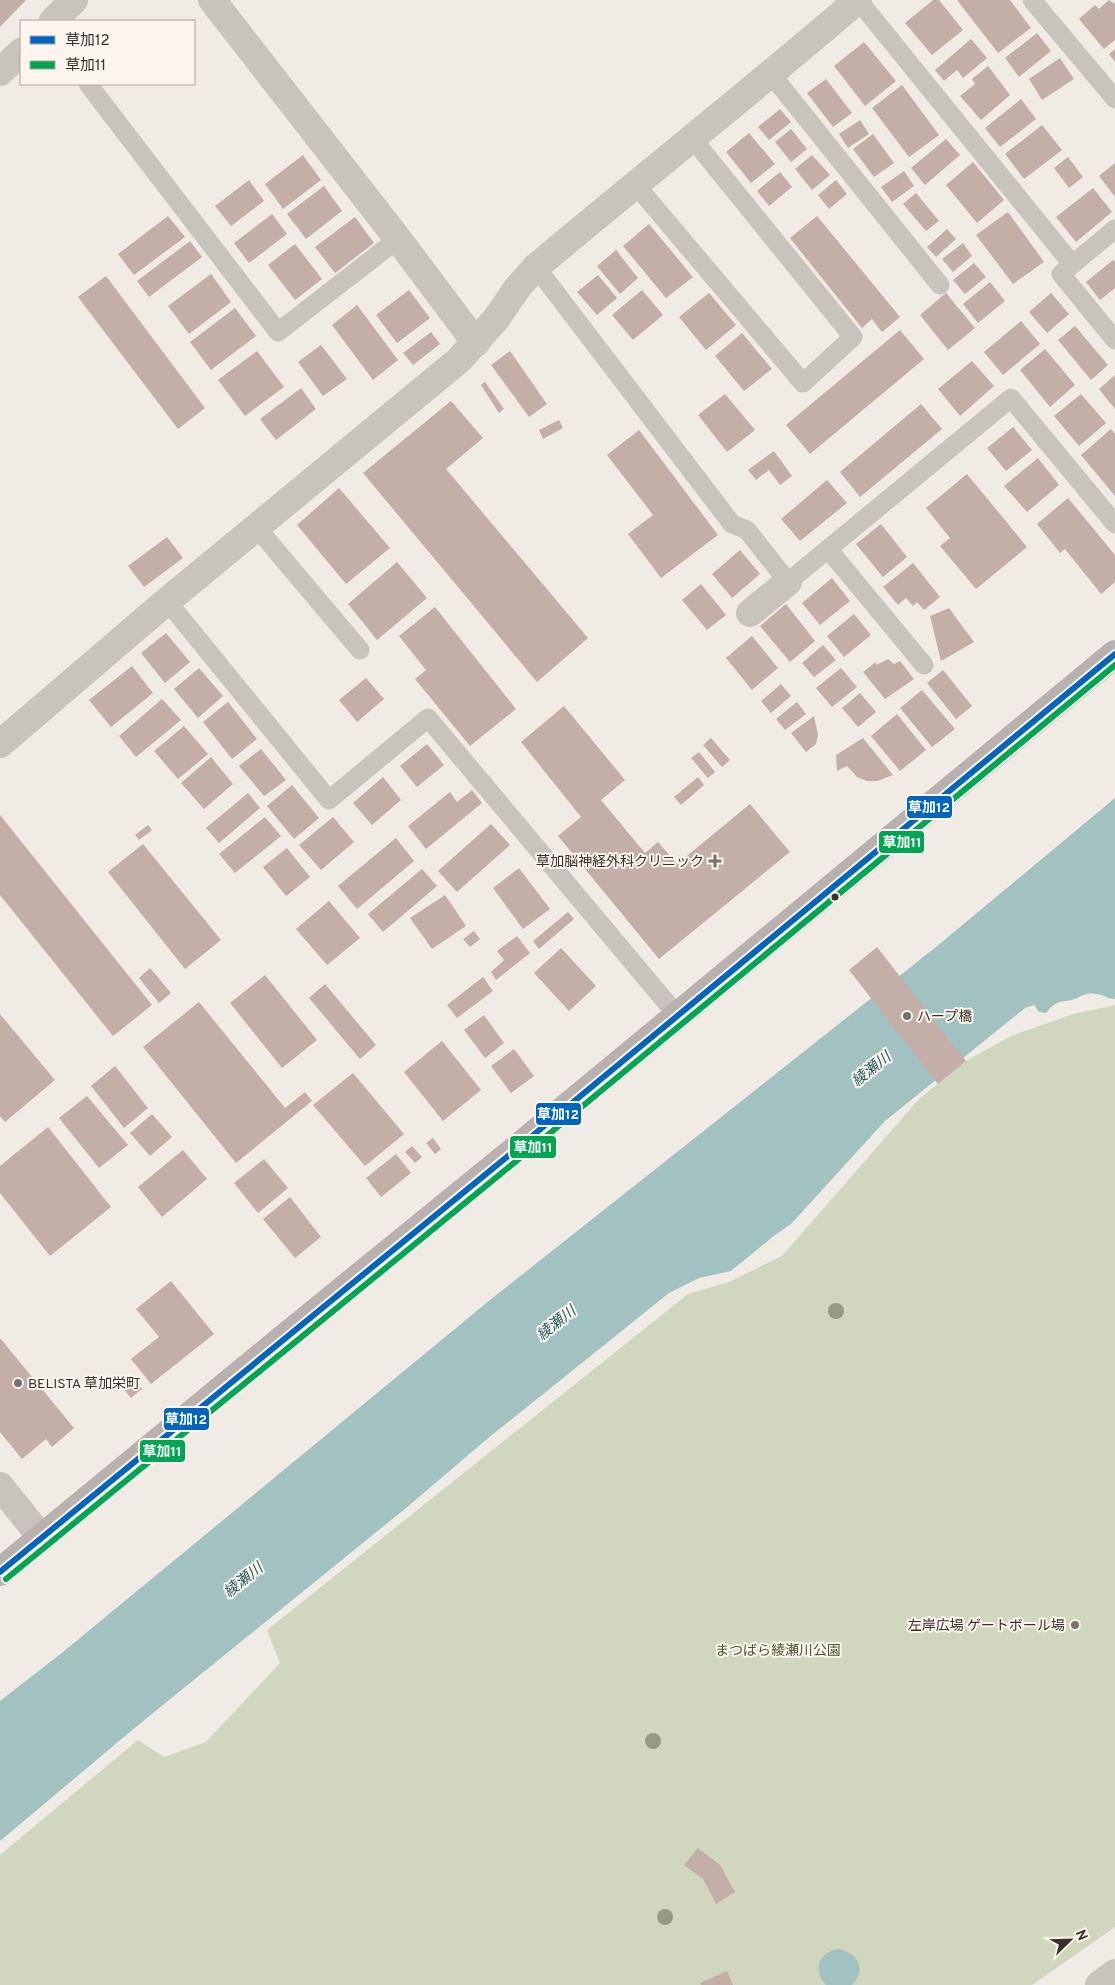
<svg xmlns="http://www.w3.org/2000/svg" width="1115" height="1985" font-family="Overpass,'Noto Sans JP',sans-serif">
  <rect width="100%" height="100%" fill="#f0ebe5"/>
  <path fill="#d1d6bf" d="M1115,1005V1927L1032,1985H0V1855L138,1740L164,1757L206,1742L280,1663L267,1630L688,1294L729,1282L782,1256L919,1099L966,1061L1011,1036L1073,1014Z"/>
  <g fill="#a1c2c1">
    <path d="M1115,798V999C1107,999 1103,994 1096,994C1088,992 1084,995 1077,998C1062,1004 1059,997 1046,1013L1039,1012L1034,1005L1025,1008L885,1121L791,1224L775,1235L731,1271L699,1278L669,1293L487,1439L406,1508L137,1726L0,1841V1701L63,1652L490,1300L936,947Z"/>
    <path d="M838,1949C858,1952 867,1970 852,1985H826C812,1970 819,1952 838,1949Z"/>
  </g>
  <g fill="#c3afa7">
    <path d="M0,0H26L0,27Z"/>
    <path d="M933,0H939L963,30L932,55L905,23Z"/>
    <path d="M957,0H1010L1031,28L998,53Z"/>
    <path d="M1109,0L1115,4V40L1104,49L1079,19L1095,5L1099,9Z"/>
    <path d="M1037,33L1051,51L1019,77L1005,58Z"/>
    <path d="M971,39L987,58L963,78L957,70L944,81L935,70Z"/>
    <path d="M864,42L896,81L865,106L834,66Z"/>
    <path d="M1115,49V62L1109,54Z"/>
    <path d="M1060,58L1074,79L1042,100L1029,79Z"/>
    <path d="M988,66L1010,95L981,120L960,96L975,84L972,79Z"/>
    <path d="M826,79L852,113L833,127L807,93Z"/>
    <path d="M902,85L939,135L909,157L872,108Z"/>
    <path d="M1021,99L1036,119L1000,147L985,128Z"/>
    <path d="M780,109L791,122L769,140L758,127Z"/>
    <path d="M860,120L869,134L848,148L839,134Z"/>
    <path d="M1042,125L1062,150L1024,179L1005,154Z"/>
    <path d="M791,129L807,149L791,162L775,142Z"/>
    <path d="M749,133L775,164L751,183L726,152Z"/>
    <path d="M873,134L894,163L874,177L853,149Z"/>
    <path d="M946,139L960,155L925,185L911,168Z"/>
    <path d="M303,155L321,180L283,209L265,184Z"/>
    <path d="M812,155L830,175L812,190L795,169Z"/>
    <path d="M1068,157L1083,177L1069,188L1054,168Z"/>
    <path d="M973,162L1004,200L977,223L946,185Z"/>
    <path d="M1115,163V197L1099,176Z"/>
    <path d="M904,171L914,186L892,202L881,187Z"/>
    <path d="M780,172L792,187L769,206L757,191Z"/>
    <path d="M249,180L264,201L231,226L215,206Z"/>
    <path d="M836,180L847,194L829,209L818,195Z"/>
    <path d="M324,186L342,211L306,239L287,214Z"/>
    <path d="M1093,188L1112,212L1076,242L1056,217Z"/>
    <path d="M916,193L939,221L926,231L903,204Z"/>
    <path d="M1008,212L1044,262L1013,284L976,235Z"/>
    <path d="M272,214L287,234L249,263L234,243Z"/>
    <path d="M168,216L185,237L134,275L118,254Z"/>
    <path d="M817,216L900,317L882,332L872,319L862,328L790,238Z"/>
    <path d="M355,217L374,243L335,273L315,247Z"/>
    <path d="M649,224L693,277L666,298L623,246Z"/>
    <path d="M947,229L956,239L936,257L927,247Z"/>
    <path d="M190,241L202,257L149,297L137,281Z"/>
    <path d="M963,243L972,256L953,272L942,259Z"/>
    <path d="M295,244L322,279L295,300L268,265Z"/>
    <path d="M616,250L638,278L620,294L597,266Z"/>
    <path d="M1113,260L1115,262V288L1100,300L1086,282Z"/>
    <path d="M974,263L986,277L965,294L953,280Z"/>
    <path d="M211,274L231,302L189,334L168,306Z"/>
    <path d="M598,275L617,298L597,315L577,292Z"/>
    <path d="M106,276L205,408L178,429L78,297Z"/>
    <path d="M990,282L1005,301L978,323L963,304Z"/>
    <path d="M409,290L430,318L397,343L376,315Z"/>
    <path d="M642,290L663,315L633,340L612,315Z"/>
    <path d="M709,293L736,325L706,350L679,317Z"/>
    <path d="M946,293L975,328L948,350L920,315Z"/>
    <path d="M1051,293L1069,314L1047,333L1029,312Z"/>
    <path d="M357,305L398,360L373,380L332,325Z"/>
    <path d="M235,308L256,336L211,370L190,342Z"/>
    <path d="M1021,321L1040,344L1003,375L984,352Z"/>
    <path d="M1075,326L1108,365L1091,380L1058,340Z"/>
    <path d="M900,330L924,359L810,454L786,425Z"/>
    <path d="M431,332L440,344L413,365L403,353Z"/>
    <path d="M742,333L772,369L744,391L715,356Z"/>
    <path d="M321,345L347,379L323,396L298,362Z"/>
    <path d="M1045,349L1075,385L1050,407L1020,370Z"/>
    <path d="M257,351L284,387L245,416L218,380Z"/>
    <path d="M510,351L547,404L529,417L491,365Z"/>
    <path d="M972,361L994,386L960,416L938,389Z"/>
    <path d="M1115,375V409L1099,389Z"/>
    <path d="M485,382L504,409L499,413L481,385Z"/>
    <path d="M301,388L316,409L276,440L260,419Z"/>
    <path d="M725,394L755,430L727,452L698,415Z"/>
    <path d="M1081,394L1106,423L1079,446L1054,416Z"/>
    <path d="M451,401L483,438L446,469L588,638L537,682L363,473Z"/>
    <path d="M921,404L942,429L860,497L840,472Z"/>
    <path d="M559,420L563,428L543,439L539,430Z"/>
    <path d="M1013,427L1032,450L1006,471L987,448Z"/>
    <path d="M1111,429L1115,434V496L1081,455Z"/>
    <path d="M639,430L718,535L661,578L628,534L653,515L607,455Z"/>
    <path d="M774,451L792,476L780,485L769,470L756,480L748,470Z"/>
    <path d="M1038,458L1059,485L1027,512L1004,486Z"/>
    <path d="M967,474L1027,547L976,589L940,546L950,538L926,508Z"/>
    <path d="M827,480L847,503L800,541L781,519Z"/>
    <path d="M339,488L390,548L346,584L297,525Z"/>
    <path d="M1068,498L1115,555V582L1101,594L1065,549L1060,553L1037,524Z"/>
    <path d="M881,524L907,557L883,577L856,544Z"/>
    <path d="M167,537L183,558L144,587L128,566Z"/>
    <path d="M740,550L760,574L732,598L712,574Z"/>
    <path d="M397,562L427,598L377,640L348,604Z"/>
    <path d="M913,563L940,597L924,610L917,602L913,606L906,598L898,605L883,587Z"/>
    <path d="M832,578L850,601L820,625L802,603Z"/>
    <path d="M701,584L726,615L707,630L682,600Z"/>
    <path d="M786,604L815,641L790,662L760,626Z"/>
    <path d="M435,607L516,709L470,746L415,679L426,670L399,636Z"/>
    <path d="M949,608L974,642L941,661L930,616Z"/>
    <path d="M854,614L871,635L844,657L827,636Z"/>
    <path d="M166,633L190,662L165,683L141,653Z"/>
    <path d="M752,636L778,668L752,690L726,658Z"/>
    <path d="M823,645L836,660L814,677L802,663Z"/>
    <path d="M888,659L894,664L900,661L914,679L885,699L863,672L876,662V665Z"/>
    <path d="M132,666L153,693L111,727L89,700Z"/>
    <path d="M199,668L223,696L198,718L174,689Z"/>
    <path d="M841,668L857,687L832,707L816,688Z"/>
    <path d="M943,670L972,706L956,719L927,683Z"/>
    <path d="M366,678L384,699L357,722L339,700Z"/>
    <path d="M781,684L791,696L771,713L761,701Z"/>
    <path d="M922,690L955,729L932,747L900,708Z"/>
    <path d="M860,693L876,712L858,727L842,708Z"/>
    <path d="M162,699L181,720L136,757L119,736Z"/>
    <path d="M228,702L257,739L232,759L203,722Z"/>
    <path d="M797,702L806,714L785,730L776,719Z"/>
    <path d="M564,706L625,780L601,800L645,853L658,842L677,864L750,804L790,852L659,959L558,836L581,817L521,742Z"/>
    <path d="M897,714L926,750L900,771L871,736Z"/>
    <path d="M814,716L818,735L816,744L806,752L791,733Z"/>
    <path d="M184,726L208,754L178,779L154,751Z"/>
    <path d="M711,738L730,760L722,767L703,745Z"/>
    <path d="M863,738L893,775L877,781H867L857,777L847,766L837,771L836,755Z"/>
    <path d="M427,744L444,765L417,787L400,766Z"/>
    <path d="M261,749L286,780L264,796L239,766Z"/>
    <path d="M699,752L715,772L708,778L691,758Z"/>
    <path d="M211,757L233,784L204,809L181,783Z"/>
    <path d="M383,777L401,800L372,825L353,803Z"/>
    <path d="M698,777L704,785L681,805L674,797Z"/>
    <path d="M292,785L319,818L294,839L267,806Z"/>
    <path d="M472,790L482,803L426,849L408,826L450,792L457,802Z"/>
    <path d="M248,793L260,808L219,843L206,828Z"/>
    <path d="M0,815L152,1005L113,1036L0,895Z"/>
    <path d="M265,817L281,836L235,873L219,854Z"/>
    <path d="M333,817L354,842L321,870L299,845Z"/>
    <path d="M491,824L510,845L457,892L438,871Z"/>
    <path d="M148,825L152,830L139,840L135,835Z"/>
    <path d="M396,838L414,861L357,909L338,886Z"/>
    <path d="M143,844L221,940L185,969L108,872Z"/>
    <path d="M287,848L310,877L286,896L263,867Z"/>
    <path d="M519,868L550,909L523,929L493,888Z"/>
    <path d="M422,869L437,886L383,932L368,914Z"/>
    <path d="M445,895L466,926L432,949L410,918Z"/>
    <path d="M329,901L360,938L327,965L296,929Z"/>
    <path d="M568,912L574,919L539,949L533,941Z"/>
    <path d="M474,931L480,939L470,947L463,939Z"/>
    <path d="M517,936L530,953L496,980L491,972L504,960L497,951Z"/>
    <path d="M877,947L966,1061L938,1084L849,970Z"/>
    <path d="M561,948L596,986L569,1011L534,973Z"/>
    <path d="M150,968L171,993L159,1003L139,978Z"/>
    <path d="M265,975L317,1040L282,1068L230,1003Z"/>
    <path d="M483,977L493,991L457,1018L447,1005Z"/>
    <path d="M325,984L376,1045L360,1059L309,998Z"/>
    <path d="M199,1002L285,1108L305,1092L312,1101L236,1163L143,1047Z"/>
    <path d="M0,1014L55,1080L5,1122L0,1116Z"/>
    <path d="M484,1015L504,1043L485,1058L464,1030Z"/>
    <path d="M442,1041L481,1090L443,1121L404,1072Z"/>
    <path d="M514,1049L534,1076L511,1093L491,1066Z"/>
    <path d="M115,1066L148,1108L124,1128L91,1086Z"/>
    <path d="M353,1073L404,1134L365,1166L313,1105Z"/>
    <path d="M87,1096L128,1145L99,1168L59,1118Z"/>
    <path d="M152,1114L172,1137L150,1156L130,1133Z"/>
    <path d="M48,1127L111,1207L50,1256L0,1193V1166Z"/>
    <path d="M433,1138L441,1149L435,1154L426,1143Z"/>
    <path d="M412,1146L422,1157L415,1163L405,1152Z"/>
    <path d="M183,1150L207,1179L162,1217L138,1187Z"/>
    <path d="M396,1154L411,1173L381,1197L366,1178Z"/>
    <path d="M264,1159L288,1188L258,1213L234,1183Z"/>
    <path d="M290,1197L321,1237L295,1258L263,1219Z"/>
    <path d="M171,1281L214,1334L151,1384L131,1359L159,1337L136,1309Z"/>
    <path d="M0,1338L74,1428L52,1447L46,1439L22,1459L0,1432Z"/>
    <path d="M132,1377L142,1389L131,1398L121,1386Z"/>
    <path d="M698,1848L720,1865L735,1892L716,1904L703,1879L684,1865Z"/>
    <path d="M727,1971L733,1985H701L700,1983Z"/>
  </g>
  <g fill="none" stroke-linecap="round" stroke-linejoin="round">
    <g stroke="#c9c3be" stroke-width="19">
      <path d="M858,0L1072,264"/>
      <path d="M1032,0L1115,99"/>
      <path d="M771,74L940,285"/>
      <path d="M88,84L278,332L398,239"/>
      <path d="M635,184L803,383L853,337L692,138"/>
      <path d="M1115,229L1061,274L1115,340"/>
      <path d="M536,267L732,524L747,530L788,582L1011,398L1115,524"/>
      <path d="M257,528L360,650"/>
      <path d="M828,549L924,665"/>
      <path d="M167,601L329,800L428,718L677,1015"/>
    </g>
    <g stroke="#c9c3be" stroke-width="28">
      <path d="M212,0L398,239L476,343"/>
      <path d="M53,21L74,0"/>
      <path d="M0,72L21,52"/>
      <path d="M750,613L788,582"/>
      <path d="M0,744L167,601L459,360L496,319L518,287L536,267"/>
      <path d="M0,1486L42,1538"/>
    </g>
    <g stroke="#c9c3be" stroke-width="28">
      <path d="M536,267C643,177 752,91 858,0"/>
      <path d="M1099,1985L1115,1973"/>
    </g>
    <path stroke="#b8b1ad" stroke-width="28" d="M0,1572L283,1339L514,1151L1115,654"/>
    <g stroke="#fbf5ee" stroke-width="10">
      <path id="bus-1" d="M0,1572L514,1151L1115,654"/>
    </g>
    <g stroke="#fbf5ee" stroke-width="10">
      <path id="bus-2" d="M6,1579L520,1158L1115,665"/>
    </g>
    <use href="#bus-1" stroke="#0065bd" stroke-width="6"/>
    <use href="#bus-2" stroke="#00a651" stroke-width="6"/>
  </g>
  <g fill="#959b80">
    <circle cx="836" cy="1311" r="8"/>
    <circle cx="653" cy="1741" r="8"/>
    <circle cx="665" cy="1917" r="8"/>
  </g>
  <g fill="#7a716c" stroke="#fbf5ee" stroke-width="2">
    <path d="M712.5 853.5h5v5h5v5h-5v5h-5v-5h-5v-5h5z"/>
    <circle cx="907" cy="1016" r="5"/>
    <circle cx="18" cy="1383" r="5"/>
    <circle cx="1075" cy="1625" r="5"/>
  </g>
  <circle fill="#3b302b" stroke="#fbf5ee" stroke-width="2" cx="835" cy="897" r="4.5"/>
  <g text-anchor="middle" stroke-width="4" stroke-linejoin="round" paint-order="stroke">
    <g font-size="14" fill="#3b302b" stroke="#fbf5ee" text-anchor="end">
      <text x="704" y="866">草加脳神経外科クリニック</text>
      <text x="917" y="1021" text-anchor="start">ハープ橋</text>
      <text x="28" y="1388" text-anchor="start">BELISTA 草加栄町</text>
      <text x="1065" y="1630">左岸広場 ゲートボール場</text>
    </g>
    <g font-size="14" fill="#4a5a2e" stroke="#fbf5ee">
      <text x="778" y="1655">まつばら綾瀬川公園</text>
    </g>
    <g font-size="15" font-style="italic" fill="#1f5a5e" stroke="#fbf5ee">
      <text transform="translate(871 1069) rotate(-39)" y="5">綾瀬川</text>
      <text transform="translate(556 1323) rotate(-39)" y="5">綾瀬川</text>
      <text transform="translate(243 1580) rotate(-39)" y="5">綾瀬川</text>
    </g>
  </g>
  <g stroke="#fbf5ee" stroke-width="2">
    <rect x="906" y="795" width="47" height="24" rx="5" fill="#0065bd"/>
    <rect x="878" y="830" width="47" height="24" rx="5" fill="#00a651"/>
    <rect x="535" y="1102" width="47" height="24" rx="5" fill="#0065bd"/>
    <rect x="509" y="1135" width="48" height="24" rx="5" fill="#00a651"/>
    <rect x="163" y="1407" width="47" height="24" rx="5" fill="#0065bd"/>
    <rect x="139" y="1439" width="47" height="24" rx="5" fill="#00a651"/>
  </g>
  <g font-size="14" text-anchor="middle" font-weight="bold" fill="#fff">
    <text x="929" y="812">草加12</text>
    <text x="902" y="847">草加11</text>
    <text x="558" y="1119">草加12</text>
    <text x="533" y="1152">草加11</text>
    <text x="186" y="1424">草加12</text>
    <text x="162" y="1456">草加11</text>
  </g>
  <rect x="20" y="20" width="175" height="65" fill="#fbf5ee" stroke="#aea6a0"/>
  <rect x="30" y="36" width="25" height="8" fill="#0065bd" stroke="#aea6a0"/>
  <text x="65" y="45" font-size="15" fill="#3b302b">草加12</text>
  <rect x="30" y="61" width="25" height="8" fill="#00a651" stroke="#aea6a0"/>
  <text x="65" y="70" font-size="15" fill="#3b302b">草加11</text>
  <g transform="translate(1070 1940) rotate(67)" stroke="#fbf5ee" stroke-width="4" paint-order="stroke">
  <path d="M0-4L9 19L0 12L-9 19Z" fill="#3b302b"/>
  <text y="-8" font-size="14" font-weight="bold" text-anchor="middle" fill="#3b302b">N</text>
  </g>
</svg>
